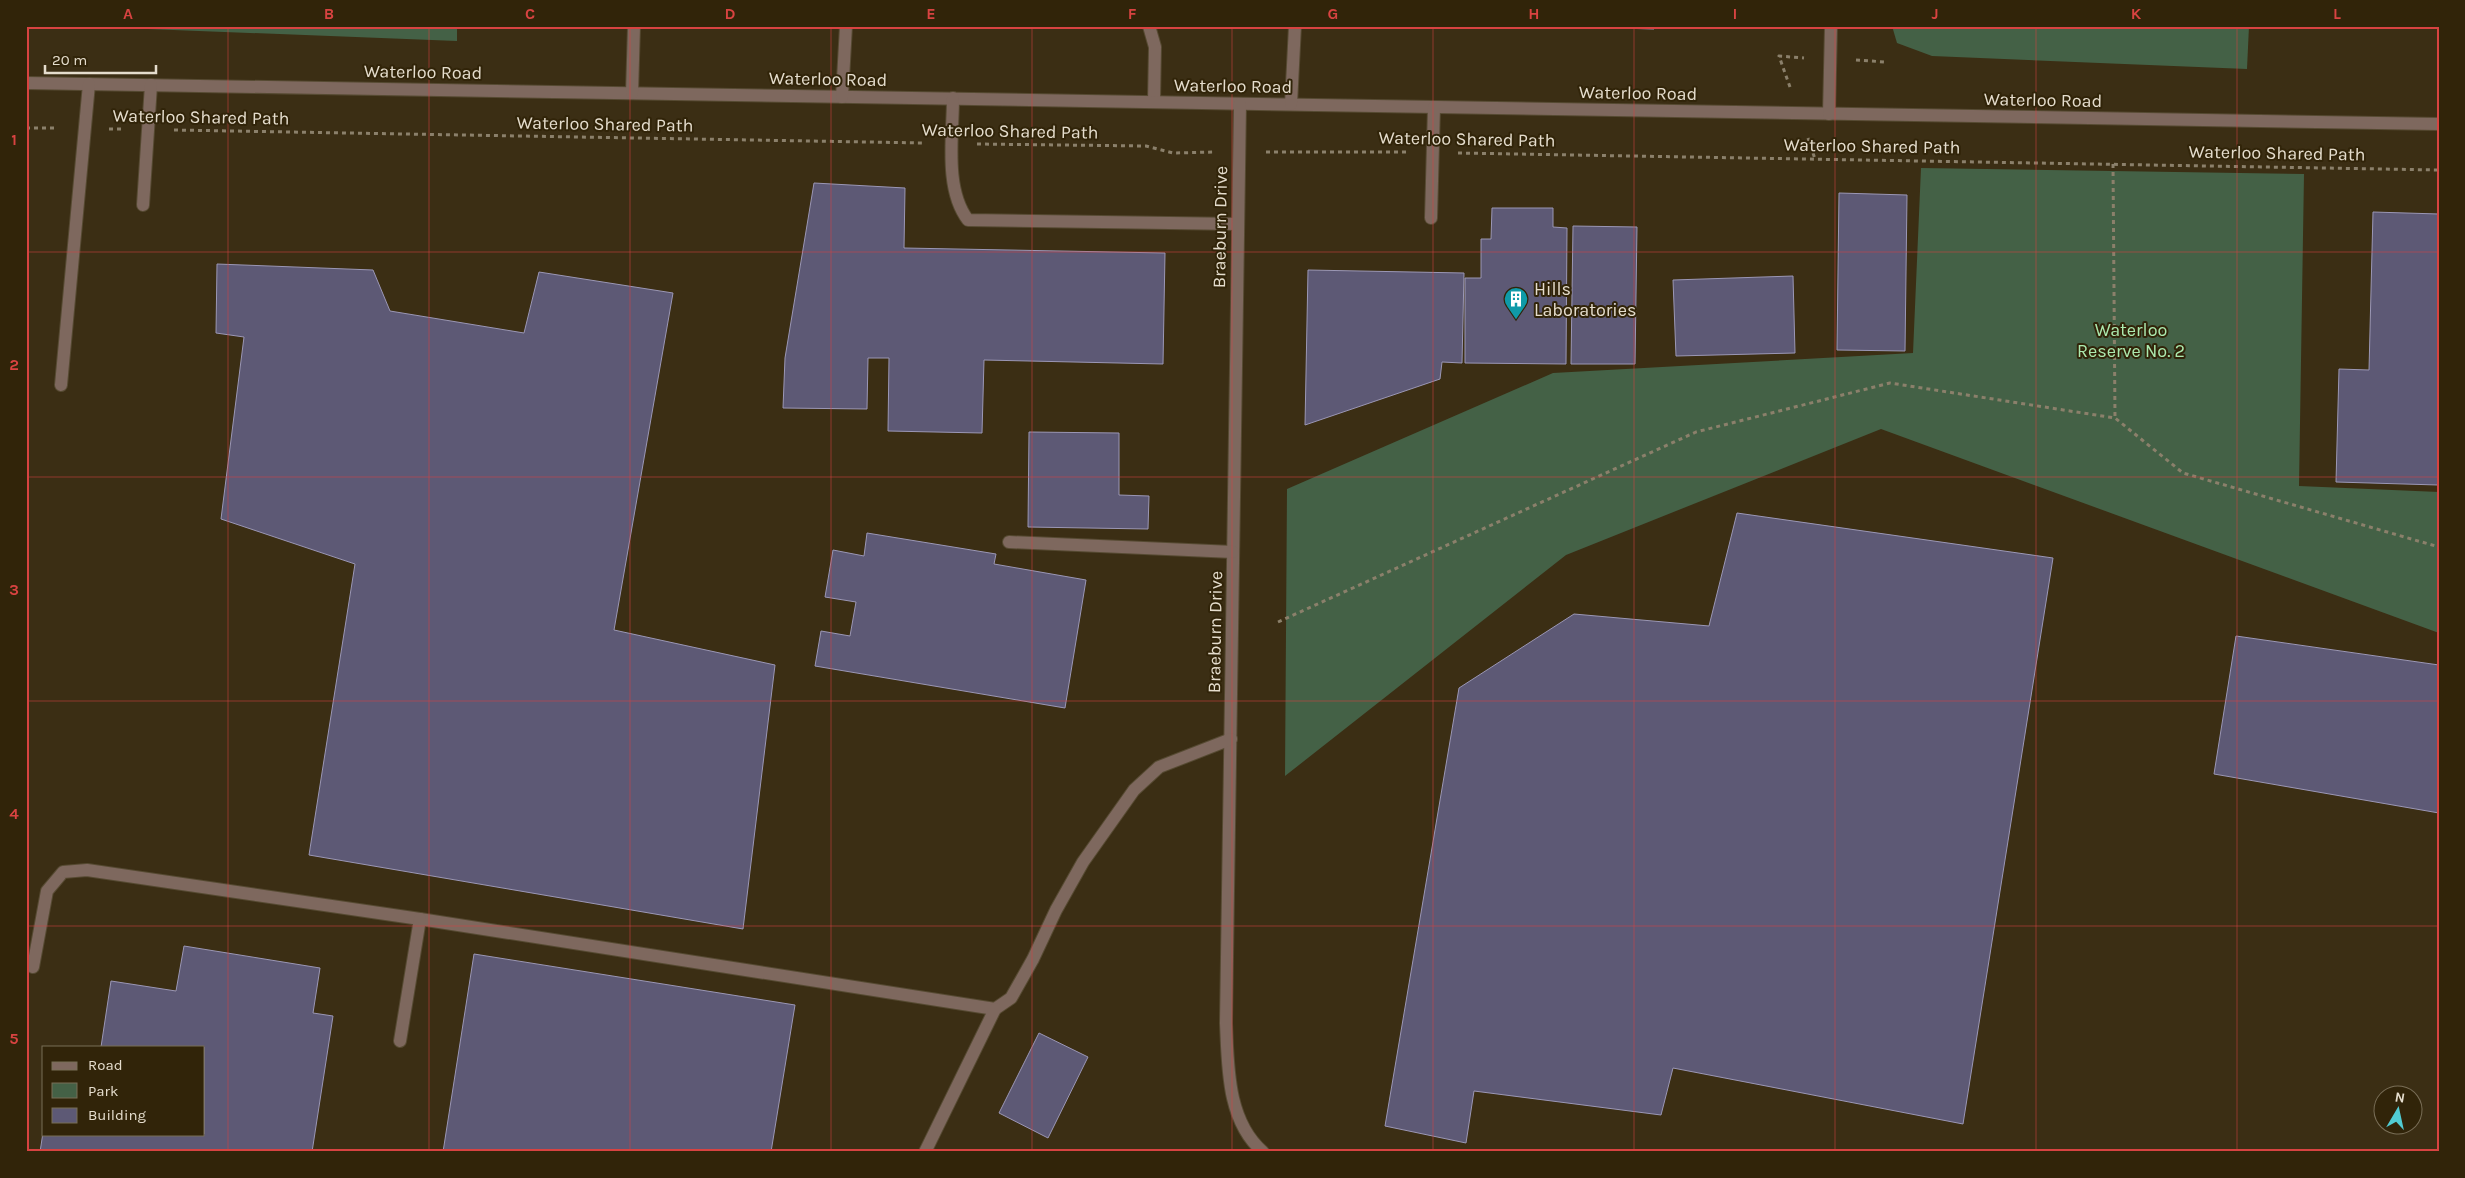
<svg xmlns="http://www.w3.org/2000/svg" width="2465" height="1178" font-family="Karla,sans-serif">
  <rect width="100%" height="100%" fill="#3b2e14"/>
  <g fill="#446146">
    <path d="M71,26H457V41Z"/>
    <path d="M1892,26H2249L2247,69L1932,56L1897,43Z"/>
    <path d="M1921,168L2304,174L2299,486L2439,492V633L1881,429L1566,555L1285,776L1287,489L1553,373L1913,353Z"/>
  </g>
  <g fill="#5d5975" stroke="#9b97b5">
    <path d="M1549,26H1654V29Z"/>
    <path d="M814,183L905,188L904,248L1165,253L1163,364L984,360L982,433L888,431L889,358H868L867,409L783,408L785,358Z"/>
    <path d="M1839,193L1907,195L1905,351L1837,350Z"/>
    <path d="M1492,208H1553V227L1567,228L1566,364L1465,363V278H1481V239H1491Z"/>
    <path d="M2373,212L2439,214L2438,485L2336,482L2339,369L2369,370Z"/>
    <path d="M1573,226L1637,227L1635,364H1571Z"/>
    <path d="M217,264L373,270L390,311L524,333L539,272L673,293L614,630L775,665L743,929L309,855L355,564L221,519L244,337L216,333Z"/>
    <path d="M1308,270L1464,273L1462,363L1442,362L1440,379L1305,425Z"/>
    <path d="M1793,276L1795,353L1676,356L1673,280Z"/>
    <path d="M1029,432L1119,433V495L1149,496L1148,529L1028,527Z"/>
    <path d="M1737,513L2053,558L1963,1124L1673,1068L1661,1115L1474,1091L1466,1143L1385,1126L1459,688L1574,614L1709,626Z"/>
    <path d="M867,533L996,554L994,564L1086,580L1065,708L815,666L821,631L850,636L856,602L825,597L833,550L864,556Z"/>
    <path d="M2236,636L2439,665V813L2214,774Z"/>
    <path d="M184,946L320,968L313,1013L333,1016L312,1152H40L44,1126V1134H204V1047H101L111,981L176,991Z"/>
    <path d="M474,954L795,1005L771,1152H443Z"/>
    <path d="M1039,1033L1088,1057L1048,1138L999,1113Z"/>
  </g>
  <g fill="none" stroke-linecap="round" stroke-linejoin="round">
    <g stroke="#564a32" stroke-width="14">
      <g id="minor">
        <path d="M1149,26L1155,47L1154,102"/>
        <path d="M26,83L2439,124"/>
        <path d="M632,93L634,26"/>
        <path d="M842,97L846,26"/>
        <path d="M953,98C953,135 944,189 968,220L1238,224"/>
        <path d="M1240,104L1226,1023C1228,1067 1227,1121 1263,1152"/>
        <path d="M1291,104L1295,26"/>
        <path d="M1829,114L1831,26"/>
        <path d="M143,205L151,85"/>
        <path d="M1431,218L1434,107"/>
        <path d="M61,385L89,84"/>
        <path d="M1009,542L1233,552"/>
        <path d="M33,967L47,891L63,872L87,870L420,919L995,1009L1011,998L1033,959L1056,910L1083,862L1134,790L1159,767L1231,739"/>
        <path d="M400,1041L420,919"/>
        <path d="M925,1152L995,1009"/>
      </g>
    </g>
    <g stroke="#8b806b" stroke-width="3" stroke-dasharray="4 4" stroke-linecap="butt">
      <path d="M1856,60L1885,62"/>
      <path d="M1790,87L1779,56L1804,58"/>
      <path d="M26,128H58"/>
      <path d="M109,129H123"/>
      <path d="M174,130L925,143"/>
      <path d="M1808,138L1815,159"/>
      <path d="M977,144L1146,146L1173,153L1215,152"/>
      <path d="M1266,152H1407"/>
      <path d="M1458,153L2439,170"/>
      <path d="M2113,164L2115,418"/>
      <path d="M1278,622L1696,432L1890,383L2115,418L2183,473L2439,547"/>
    </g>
    <use href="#minor" stroke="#7e685e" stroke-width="12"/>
  </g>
  <path fill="none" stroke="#d84341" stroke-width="1" stroke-opacity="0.55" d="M228,26V1152M429,26V1152M630,26V1152M831,26V1152M1032,26V1152M1232,26V1152M1433,26V1152M1634,26V1152M1835,26V1152M2036,26V1152M2237,26V1152M26,252H2439M26,477H2439M26,701H2439M26,926H2439"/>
  <defs>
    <g id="building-pin" transform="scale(1.25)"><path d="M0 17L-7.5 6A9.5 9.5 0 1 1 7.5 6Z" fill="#0f9aa8" stroke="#312409"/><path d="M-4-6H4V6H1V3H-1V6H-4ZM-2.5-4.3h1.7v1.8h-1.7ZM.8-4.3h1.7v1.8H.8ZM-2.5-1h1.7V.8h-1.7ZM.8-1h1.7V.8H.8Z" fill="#fff"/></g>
  </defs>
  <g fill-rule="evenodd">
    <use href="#building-pin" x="1516" y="299"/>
  </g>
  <g text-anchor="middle" stroke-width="4" stroke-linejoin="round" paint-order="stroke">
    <g font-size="18" fill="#e5ddcd" stroke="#312409">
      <text transform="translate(423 72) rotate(1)" y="6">Waterloo Road</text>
      <text transform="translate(828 79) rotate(1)" y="6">Waterloo Road</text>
      <text transform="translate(1233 86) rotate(1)" y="6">Waterloo Road</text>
      <text transform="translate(1638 93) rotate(1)" y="6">Waterloo Road</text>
      <text transform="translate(2043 100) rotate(1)" y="6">Waterloo Road</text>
      <text transform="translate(201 117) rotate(1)" y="6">Waterloo Shared Path</text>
      <text transform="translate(605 124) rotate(1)" y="6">Waterloo Shared Path</text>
      <text transform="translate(1010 131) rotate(1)" y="6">Waterloo Shared Path</text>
      <text transform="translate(1467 139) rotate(1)" y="6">Waterloo Shared Path</text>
      <text transform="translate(1872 146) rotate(1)" y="6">Waterloo Shared Path</text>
      <text transform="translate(2277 153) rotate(1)" y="6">Waterloo Shared Path</text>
      <text transform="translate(1220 227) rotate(-89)" y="6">Braeburn Drive</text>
      <text transform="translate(1215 632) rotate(-89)" y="6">Braeburn Drive</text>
    </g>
    <g font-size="18" fill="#e5ddcd" stroke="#312409" text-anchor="start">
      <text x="1534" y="295">Hills<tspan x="1534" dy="21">Laboratories</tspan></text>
    </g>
    <g font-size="18" fill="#aceaaf" stroke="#312409">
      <text x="2131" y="336">Waterloo<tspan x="2131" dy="21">Reserve No. 2</tspan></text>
    </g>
  </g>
  <rect width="2465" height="1178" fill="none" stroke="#312409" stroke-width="55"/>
  <rect x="42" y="1046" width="162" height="90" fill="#312409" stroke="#796e57"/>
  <rect x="52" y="1062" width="25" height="8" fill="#7e685e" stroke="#796e57"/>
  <text x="88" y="1070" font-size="15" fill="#e5ddcd">Road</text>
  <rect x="52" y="1083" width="25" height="15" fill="#446146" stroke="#796e57"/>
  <text x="88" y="1096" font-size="15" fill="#e5ddcd">Park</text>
  <rect x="52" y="1108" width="25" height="15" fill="#5d5975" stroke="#796e57"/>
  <text x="88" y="1120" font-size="15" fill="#e5ddcd">Building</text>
  <g transform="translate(2398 1110) rotate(9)"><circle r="24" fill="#312409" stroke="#796e57"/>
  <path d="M0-4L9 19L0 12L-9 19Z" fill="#51ccd3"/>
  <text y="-8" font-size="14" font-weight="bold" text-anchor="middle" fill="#e5ddcd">N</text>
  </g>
  <path d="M45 65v8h111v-8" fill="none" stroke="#e5ddcd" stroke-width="2.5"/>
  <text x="52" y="65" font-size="15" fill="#e5ddcd" stroke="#312409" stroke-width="4" paint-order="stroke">20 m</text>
  <rect x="28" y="28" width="2410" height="1122" fill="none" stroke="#d84341" stroke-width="2"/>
  <g font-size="16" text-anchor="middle" font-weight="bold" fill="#d84341">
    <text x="128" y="19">A</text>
    <text x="329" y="19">B</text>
    <text x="530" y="19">C</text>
    <text x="730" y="19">D</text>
    <text x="931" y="19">E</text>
    <text x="1132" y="19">F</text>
    <text x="1333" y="19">G</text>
    <text x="1534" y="19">H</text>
    <text x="1735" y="19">I</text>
    <text x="1935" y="19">J</text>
    <text x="2136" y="19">K</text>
    <text x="2337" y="19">L</text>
    <text x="14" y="145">1</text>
    <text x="14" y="370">2</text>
    <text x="14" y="595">3</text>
    <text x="14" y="819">4</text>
    <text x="14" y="1044">5</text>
  </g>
</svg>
